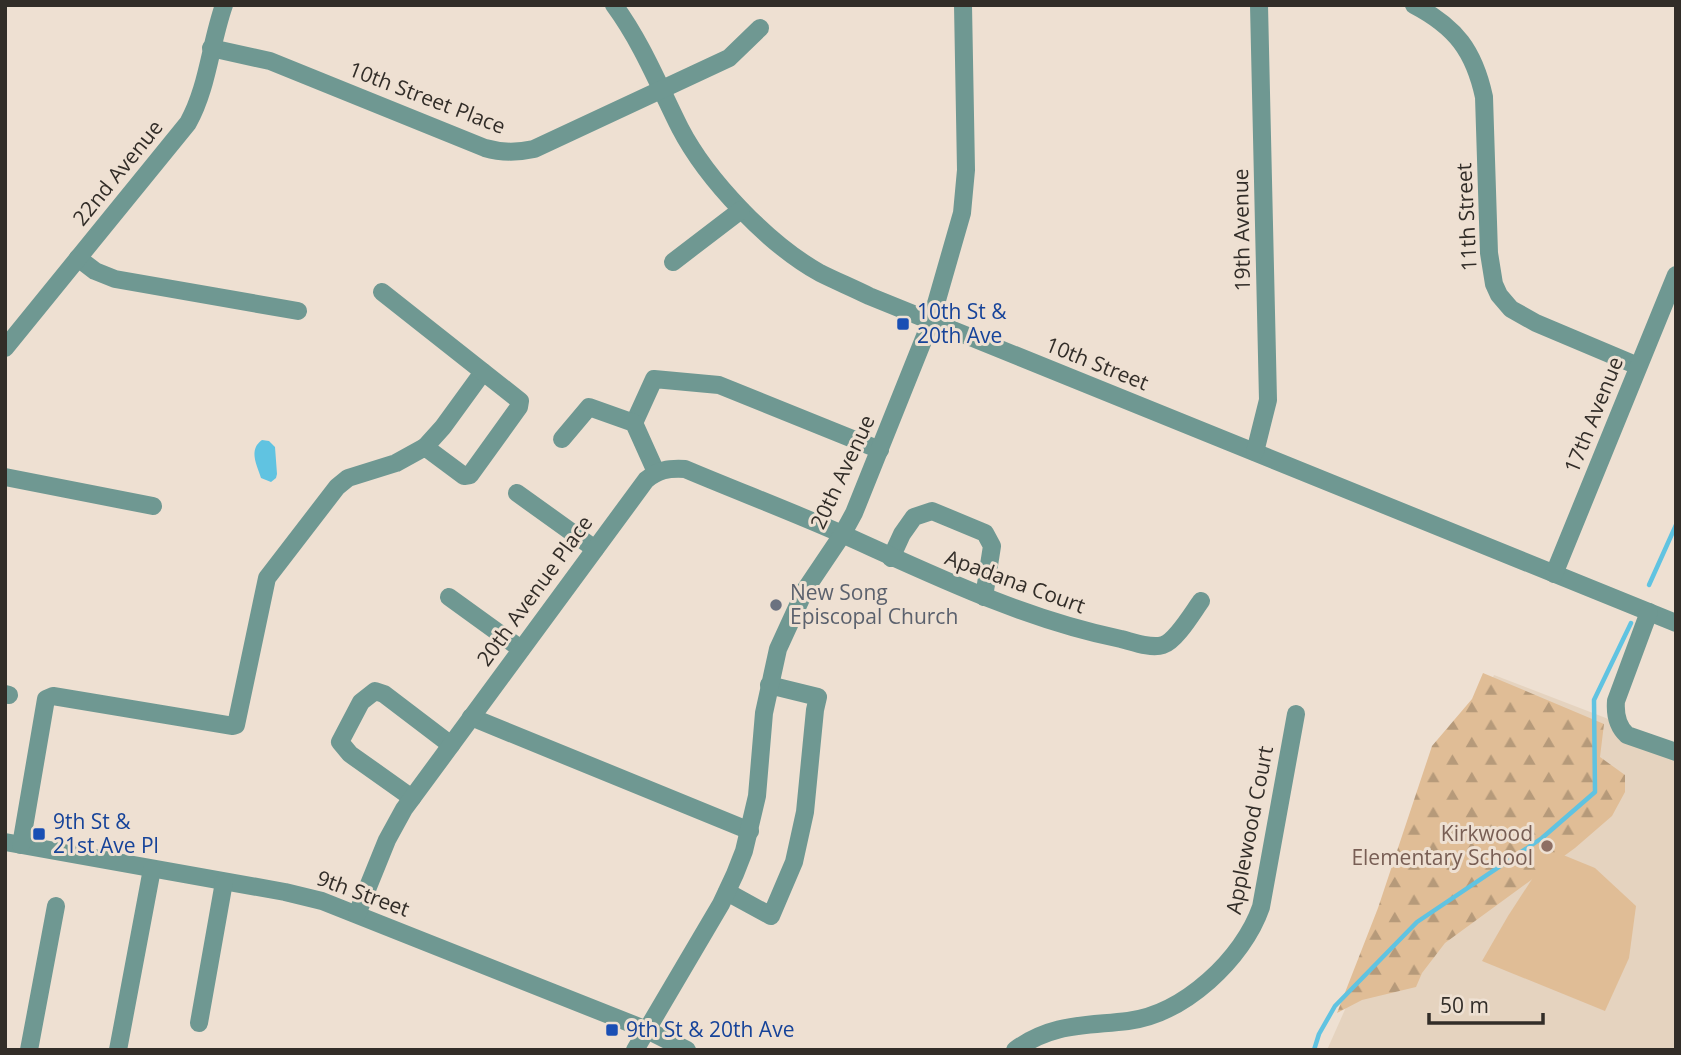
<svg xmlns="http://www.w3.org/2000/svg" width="1681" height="1055" font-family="'Open Sans',sans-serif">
  <defs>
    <pattern id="forest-firs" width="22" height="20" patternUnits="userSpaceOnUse" patternTransform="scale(1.75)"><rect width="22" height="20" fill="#e0bd96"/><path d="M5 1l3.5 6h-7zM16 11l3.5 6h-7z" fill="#b69a7a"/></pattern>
  </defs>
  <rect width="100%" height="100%" fill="#eee0d2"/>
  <path fill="#e5d3bf" d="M1494,675L1676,745V1050H1327Z"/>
  <path fill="#e0bd96" d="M1551,850L1595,868L1636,906L1629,958L1605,1011L1482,961L1508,916Z"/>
  <path fill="url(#forest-firs)" d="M1483,673L1604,724L1600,757L1625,775V792L1612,816L1575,848L1445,943L1422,973L1416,987L1362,1000L1337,1013L1378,908L1432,746L1472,699Z"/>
  <path fill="#60c3e1" d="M262,440L269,441L275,447L277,474L276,478L271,482L261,478C257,465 248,450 262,440Z"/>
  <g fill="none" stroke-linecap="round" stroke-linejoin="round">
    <g stroke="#60c3e1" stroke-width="4.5">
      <path d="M1649,585L1676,525"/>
      <path d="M1314,1050L1319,1034L1335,1006L1417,922L1542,838L1595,792L1594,700L1631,623"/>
    </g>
    <g stroke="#6f9892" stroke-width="18">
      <path d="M614,5C642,43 659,86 680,128C707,180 768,244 820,273C836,281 853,288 869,296L1676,623"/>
      <path d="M1414,5C1456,27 1474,51 1484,97L1489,253L1494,284L1499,295L1511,309L1536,323L1638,366"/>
      <path d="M211,48L270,61L485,148C502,153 516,153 534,149L729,58L760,28"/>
      <path d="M78,258L95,271L115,279L298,311"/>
      <path d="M673,262L741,210"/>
      <path d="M5,348L188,123C208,87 210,45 224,5"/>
      <path d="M634,423L654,379L719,385L880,450"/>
      <path d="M562,439L589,407L634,423L656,472"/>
      <path d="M425,447L443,427L483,372"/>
      <path d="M1255,452L1268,400L1259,5"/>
      <path d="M5,477L153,506"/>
      <path d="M517,493L595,549"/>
      <path d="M891,558L902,534L914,517L932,511L985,533L992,546L984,597"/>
      <path d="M1554,574L1676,275"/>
      <path d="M449,597L521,649"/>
      <path d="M1649,612L1616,701C1615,714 1617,726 1627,735L1676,752"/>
      <path d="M5,694L9,695"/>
      <path d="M471,717L750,831"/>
      <path d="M412,798L350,754L340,742L361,702L375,691L384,694L451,745"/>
      <path d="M5,842L285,892L322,901L647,1030L687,1050"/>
      <path d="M21,845L46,699L53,696L233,726L236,725L267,578L337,487L348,478L396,463L425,447L464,476L470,475L519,407L520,401L382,292"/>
      <path d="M727,892L771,916L794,862L805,812L815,710L818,697L769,685"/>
      <path d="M357,914L387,840L404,809L646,480C658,470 668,468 685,469C737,491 790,511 842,534C933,575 1023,619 1121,639C1133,642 1151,649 1163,645C1176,641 1193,612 1201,601"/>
      <path d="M199,1023L224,882"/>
      <path d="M29,1050L56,906"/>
      <path d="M118,1050L152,869"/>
      <path d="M635,1050L721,904L735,874L744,851L757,796L764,713L778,649L805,590L842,535L854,513L931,321L962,213L966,170L963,5"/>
      <path d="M1015,1050C1052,1023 1085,1026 1128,1021C1184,1014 1243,959 1261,907L1296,714"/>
    </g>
  </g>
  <g fill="#1a4fb4" stroke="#eee0d2" stroke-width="2.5">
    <rect x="896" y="317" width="14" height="14" rx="3.5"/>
    <rect x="32" y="827" width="14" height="14" rx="3.5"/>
    <rect x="605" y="1023" width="14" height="14" rx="3.5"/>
  </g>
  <circle fill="#6b7280" stroke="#eee0d2" stroke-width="2.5" cx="776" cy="605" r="7"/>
  <circle fill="#8d6e63" stroke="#eee0d2" stroke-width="2.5" cx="1547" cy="846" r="7"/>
  <g text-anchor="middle" stroke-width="6" stroke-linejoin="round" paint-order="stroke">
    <g font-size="21" fill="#322d28" stroke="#eee0d2">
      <text transform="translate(427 98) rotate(21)" y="7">10th Street Place</text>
      <text transform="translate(118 173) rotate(-51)" y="7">22nd Avenue</text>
      <text transform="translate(1467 217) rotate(-93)" y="7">11th Street</text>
      <text transform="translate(1242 230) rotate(-91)" y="7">19th Avenue</text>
      <text transform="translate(1097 364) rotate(22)" y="7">10th Street</text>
      <text transform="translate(1594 415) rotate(-68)" y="7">17th Avenue</text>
      <text transform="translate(843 472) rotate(-65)" y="7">20th Avenue</text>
      <text transform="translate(1015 582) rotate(20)" y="7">Apadana Court</text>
      <text transform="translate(535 591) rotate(-54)" y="7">20th Avenue Place</text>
      <text transform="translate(1250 830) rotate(-79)" y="7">Applewood Court</text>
      <text transform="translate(363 894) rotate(20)" y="7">9th Street</text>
    </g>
    <g font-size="21" fill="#164399" stroke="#eee0d2" text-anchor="start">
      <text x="917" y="319">10th St &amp;<tspan x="917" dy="24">20th Ave</tspan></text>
      <text x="53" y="829">9th St &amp;<tspan x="53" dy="24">21st Ave Pl</tspan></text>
      <text x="626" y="1037">9th St &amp; 20th Ave</text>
    </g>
    <g font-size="21" fill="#5b616d" stroke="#eee0d2" text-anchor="start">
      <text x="790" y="600">New Song<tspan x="790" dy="24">Episcopal Church</tspan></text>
    </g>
    <g font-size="21" fill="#785e54" stroke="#eee0d2" text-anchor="end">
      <text x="1533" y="841">Kirkwood<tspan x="1533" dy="24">Elementary School</tspan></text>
    </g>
  </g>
  <rect width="1681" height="1055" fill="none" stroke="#322d28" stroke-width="14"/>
  <path d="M1429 1013v10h114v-10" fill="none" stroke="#322d28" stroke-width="3.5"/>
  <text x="1440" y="1013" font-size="21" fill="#322d28" stroke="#eee0d2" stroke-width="5" paint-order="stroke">50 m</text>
</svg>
